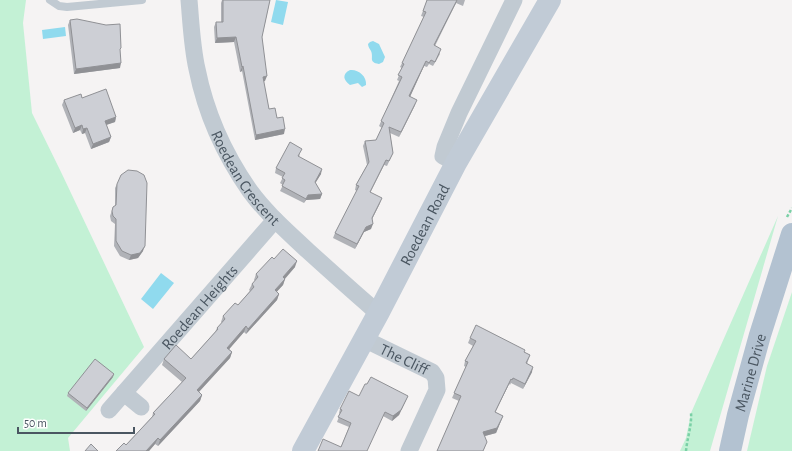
<svg xmlns="http://www.w3.org/2000/svg" width="792" height="451" font-family="'Alegreya Sans',sans-serif">
  <rect width="100%" height="100%" fill="#f5f3f3"/>
  <g fill="#c3f1d5">
    <path d="M0,0H26L23,23L32,113L61,172L144,347L68,438L70,451H0Z"/>
    <path d="M778,216L710,451H680L686,438L691,413Z"/>
    <path d="M792,292V451H747L767,366Z"/>
  </g>
  <g fill="#90daee">
    <path d="M276,0L288,2L283,25L271,22Z"/>
    <path d="M65,27L66,36L43,39L42,30Z"/>
    <path d="M373,41L379,44L385,57L383,62L379,64C368,62 374,58 371,51C370,49 368,47 368,44L370,42Z"/>
    <path d="M350,70C358,69 367,76 366,85L362,87L358,83L350,85C343,80 342,74 350,70Z"/>
    <path d="M161,273L174,283L153,309L141,299Z"/>
  </g>
  <g fill="none" stroke-linecap="round" stroke-linejoin="round">
    <g stroke="#7ad0a6" stroke-width="2.5" stroke-dasharray="3 2" stroke-linecap="butt">
      <path d="M787,217L792,208"/>
      <path d="M686,451C687,439 692,425 691,413"/>
    </g>
    <path stroke="#c1cad2" stroke-width="8" d="M50,0L59,6L67,7L142,0"/>
    <g stroke="#c1cad2" stroke-width="17">
      <path id="s1" d="M189,0C191,23 192,47 197,69C206,114 224,154 250,191C266,213 287,231 307,250C328,269 349,288 371,307L379,312"/>
      <path d="M456,163L443,156L445,147L459,113L514,0"/>
      <path id="s2" d="M364,339L432,372L436,378L437,390L409,451"/>
      <path d="M124,393L141,407"/>
      <path id="s3" d="M109,410L275,220"/>
    </g>
    <path stroke="#c1cbd6" stroke-width="22" id="s4" d="M303,451L379,312L456,163L550,0"/>
    <path stroke="#b3c2d1" stroke-width="22" id="s5" d="M730,451L738,415L760,335L792,234"/>
  </g>
  <g fill="#b0b2b7">
    <path d="M222,0H270L262,37L265,81H263L269,109L277,118L284,134L255,140L242,71L240,72L234,42L215,43L214,27L216,22H221V3Z"/>
    <path d="M427,0H465L463,6L456,3L435,46L440,54L433,66L429,64L427,67L424,66L410,97L415,105L399,137L390,133L393,153L387,166L384,165L370,192L380,203L372,219L371,229L364,232L355,249L333,238L335,233L357,191L355,190L356,185L367,165L363,146L365,141L376,140L382,128L379,126L399,81L397,80L402,68L400,67L402,63L424,17L421,16Z"/>
    <path d="M70,20L120,52V68L74,74L68,25Z"/>
    <path d="M64,100L116,117L115,122L106,125L111,137L109,142L91,149L85,133L82,134L80,130L73,133L62,105Z"/>
    <path d="M300,154L299,157L321,174L315,183L322,194L320,199L306,200L304,203L280,191L283,185L280,183L283,177L275,173L276,168Z"/>
    <path d="M117,184L143,251L138,258L129,260L120,256L114,246L115,224L111,221L110,216L113,207L115,206V188Z"/>
    <path d="M274,259L295,267L285,279L283,285L276,292L279,294L277,300L246,334L244,332L229,349L232,352L230,358L199,392L202,395L200,401L158,446L155,444L149,451H116L126,445L152,417L153,413L182,382L162,365L164,359H191L215,332L217,328L222,323L221,322L223,316L238,305L250,291L249,290L252,284L255,281L254,280L256,274Z"/>
    <path d="M470,338L524,352L530,355L527,364L532,372L523,389L511,383L510,385L509,384L495,412L503,416L501,421L496,433L485,436V447L483,451H437L459,401L452,398L466,367L464,366L465,361L473,346L468,343Z"/>
    <path d="M113,377L86,411L67,396L68,393Z"/>
    <path d="M359,396H408L399,415L392,421L383,416L341,447L349,427L337,422L340,414L339,413L340,409Z"/>
  </g>
  <g fill="#909195">
    <path d="M457,0L456,3L432,50L434,45Z"/>
    <path d="M236,37L234,42L215,43L217,38Z"/>
    <path d="M426,61L424,66L408,101L409,96Z"/>
    <path d="M121,63L120,68L74,74L76,69Z"/>
    <path d="M243,66L242,71L240,72L242,67Z"/>
    <path d="M267,76L265,81L261,82L263,77Z"/>
    <path d="M417,100L415,105L399,137L401,132Z"/>
    <path d="M116,117L115,122L103,126L105,121Z"/>
    <path d="M82,125L80,130L73,133L75,128Z"/>
    <path d="M87,128L85,133L82,134L83,129Z"/>
    <path d="M285,129L284,134L255,140L256,135Z"/>
    <path d="M111,137L109,142L91,149L93,144Z"/>
    <path d="M386,160L384,165L368,197L370,192Z"/>
    <path d="M322,169L321,174L313,187L315,182Z"/>
    <path d="M322,194L320,199L306,200L304,203L308,195Z"/>
    <path d="M382,198L380,203L370,223L372,218Z"/>
    <path d="M373,224L371,229L364,232L355,249L357,244L366,227Z"/>
    <path d="M145,246L143,251L138,258L129,260L131,255Z"/>
    <path d="M297,261L295,267L281,283L283,277Z"/>
    <path d="M285,279L283,285L273,296L275,290Z"/>
    <path d="M279,294L277,300L246,334L248,329Z"/>
    <path d="M246,326L244,332L225,354L227,348Z"/>
    <path d="M232,352L230,358L195,396L197,390Z"/>
    <path d="M533,367L532,372L523,389L525,384Z"/>
    <path d="M114,374L113,377L86,411L87,408Z"/>
    <path d="M511,379L509,384L493,417L495,412Z"/>
    <path d="M202,395L200,401L158,446L160,440Z"/>
    <path d="M408,396L399,415L392,421L393,416Z"/>
    <path d="M503,416L496,433L481,437L483,432Z"/>
    <path d="M158,438L155,444L149,451H146Z"/>
  </g>
  <g fill="#cdcfd5" stroke="#909195">
    <path d="M223,0H270L262,37L267,76L263,77L269,109L275,108L277,118L283,117L285,129L256,135L243,66L242,67L236,37L217,38L216,22H223Z"/>
    <path d="M427,0H457L434,45L441,49L435,62L431,60L429,63L426,61L409,96L417,100L401,132L389,127L393,153L389,161L386,160L370,192L382,198L372,218L373,224L366,227L357,244L335,233L359,186L356,185L369,162L365,141L376,140L384,123L381,121L402,77L398,75L404,64L402,63L426,12L423,11Z"/>
    <path d="M77,19L106,25L120,24L121,48L120,49L121,63L76,69L70,20Z"/>
    <path d="M106,89L116,117L105,121L111,137L93,144L87,128L83,129L82,125L75,128L64,100L81,94L82,98Z"/>
    <path d="M290,142L302,149L298,156L322,169L315,182L322,194L308,195L306,199L282,186L285,180L282,178L285,173L276,168Z"/>
    <path d="M128,170L137,171L144,175L147,183L145,246L140,253L131,255L122,251L116,241V219L113,216L112,211L113,207L116,205L117,184L121,175Z"/>
    <path d="M283,249L297,261L283,277L285,279L275,290L279,294L248,329L246,326L227,348L232,352L197,390L202,395L160,440L158,438L146,451H116L124,443L126,445L155,414L153,413L186,378L164,359L176,345L191,359L218,329L217,328L225,319L223,316L235,303L238,305L254,287L252,284L258,277L256,274L272,257L274,259Z"/>
    <path d="M476,325L525,350L524,352L530,355L526,363L533,367L525,384L513,378L512,380L511,379L495,412L503,416L497,428L483,432L487,442L483,451H437L461,396L454,393L468,362L465,361L476,341L470,338Z"/>
    <path d="M95,359L114,374L87,408L68,393Z"/>
    <path d="M371,377L408,396L401,410L393,416L385,412L367,451H318L323,439L341,447L351,423L338,417L342,410L340,409L349,391L359,396L365,384H367Z"/>
    <path d="M91,444L98,451H85Z"/>
  </g>
  <g text-anchor="middle" stroke-width="3" stroke-linejoin="round" paint-order="stroke">
    <g font-size="16" fill="#4a5661" stroke="#fff">
      <text dy="6" stroke="none"><textPath href="#s1" startOffset="190">Roedean Crescent</textPath></text>
      <text dy="6" stroke="none"><textPath href="#s4" startOffset="257">Roedean Road</textPath></text>
      <text dy="6" stroke="none"><textPath href="#s3" startOffset="137">Roedean Heights</textPath></text>
      <text dy="6" stroke="none"><textPath href="#s2" startOffset="45">The Cliff</textPath></text>
      <text dy="6" stroke="none"><textPath href="#s5" startOffset="81">Marine Drive</textPath></text>
    </g>
  </g>
  <path d="M18 427v6h116v-6" fill="none" stroke="#4a5661" stroke-width="2"/>
  <text x="24" y="427" font-size="12" fill="#4a5661" stroke="#ffffff" stroke-width="3" paint-order="stroke">50 m</text>
</svg>
